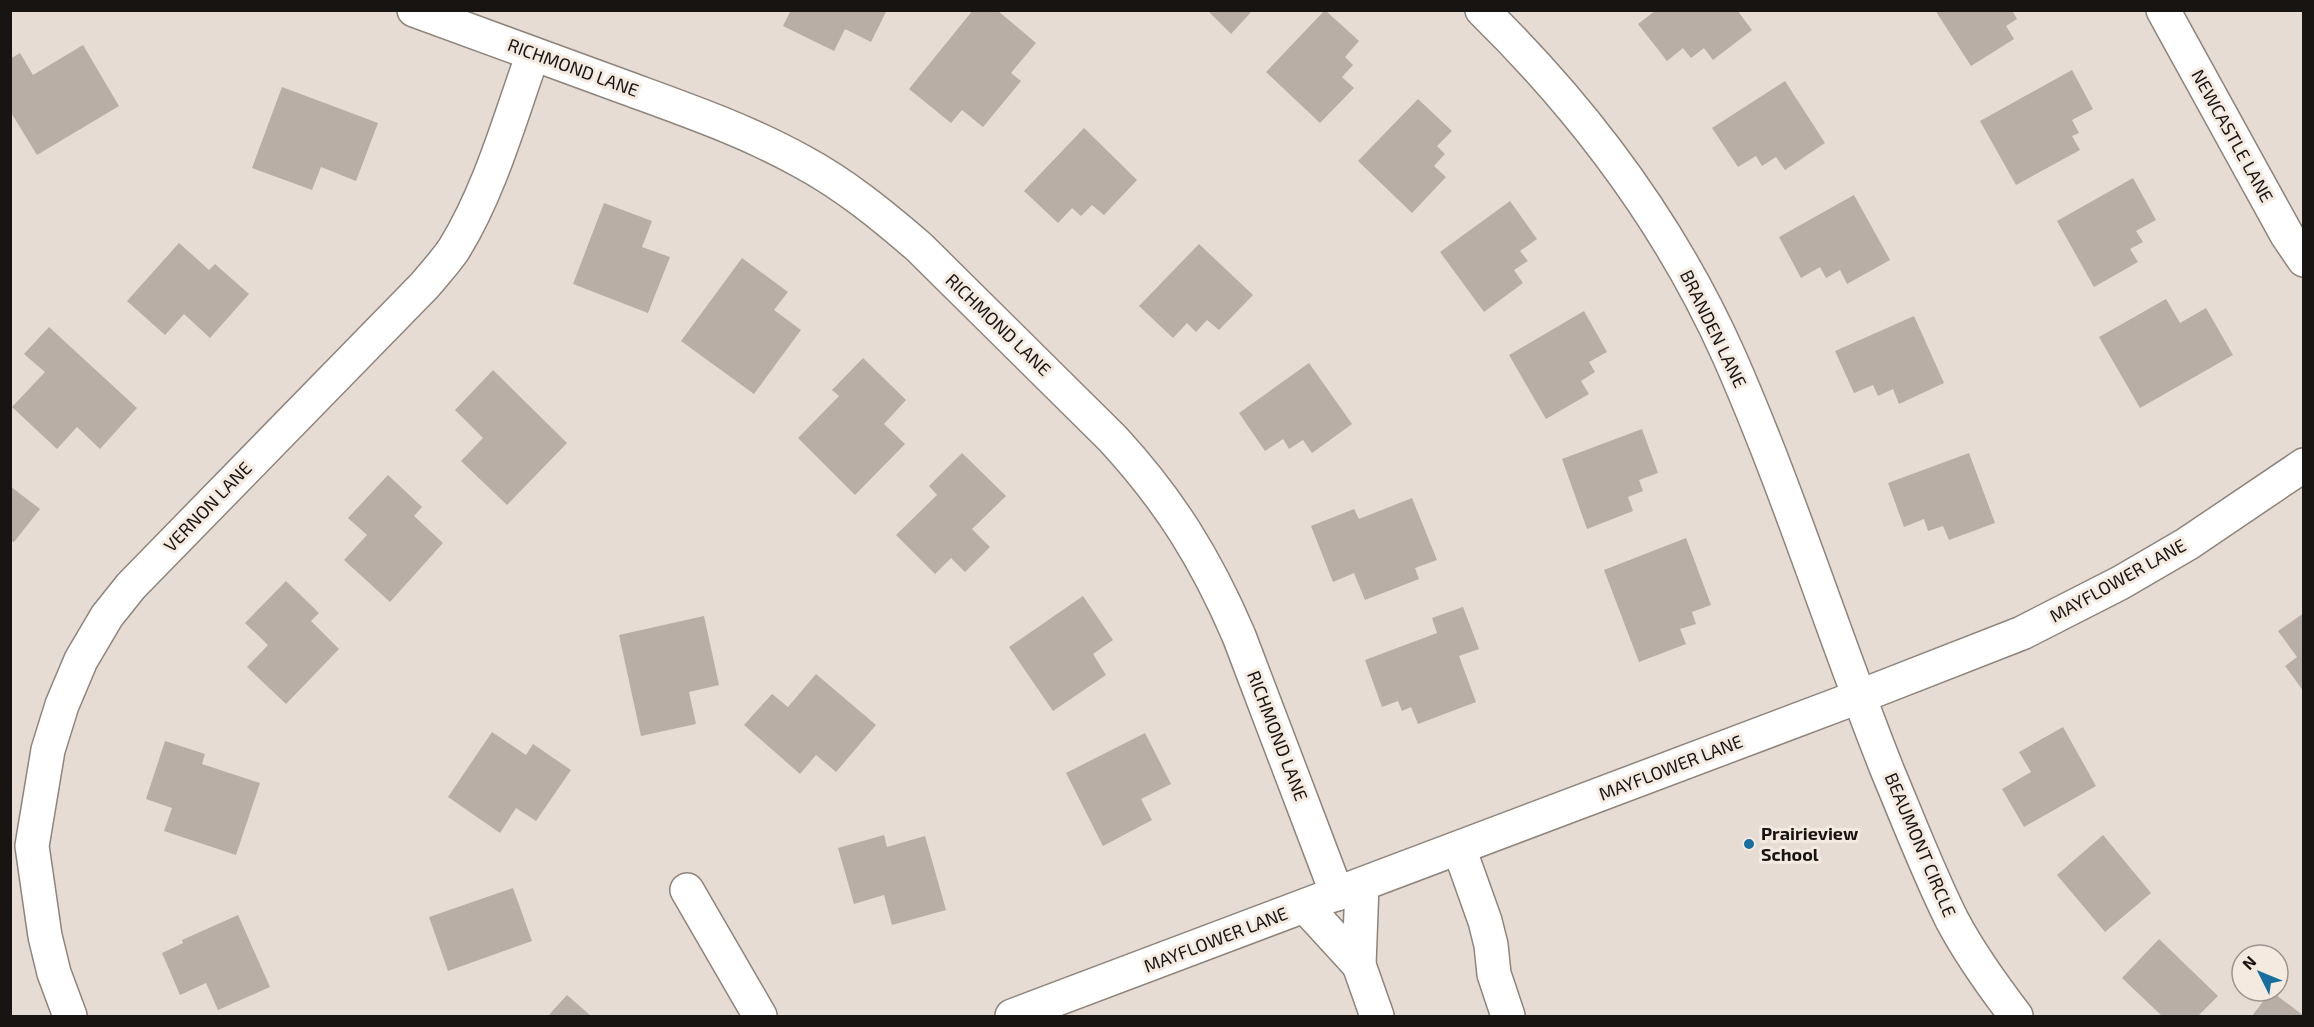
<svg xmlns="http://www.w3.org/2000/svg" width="2314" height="1027" font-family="'Exo 2',sans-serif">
  <rect width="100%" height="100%" fill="#e7dcd3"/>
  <g fill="#b9aea5">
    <path d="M791,10H887L871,42L845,29L834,51L783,26Z"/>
    <path d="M973,10H997L1036,43L1011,73L1021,81L983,127L962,110L951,123L909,89Z"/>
    <path d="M1207,10H1253L1231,34Z"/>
    <path d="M1325,10L1359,41L1345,57L1353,65L1342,77L1354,88L1320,123L1266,72Z"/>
    <path d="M1656,10H1737L1752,30L1713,60L1704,48L1691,58L1683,48L1667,61L1638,24Z"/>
    <path d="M1935,10H2012L2017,19L2006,26L2014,39L1971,66Z"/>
    <path d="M83,45L119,106L37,155L10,111V59L20,53L33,75Z"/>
    <path d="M2072,70L2093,109L2072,120L2079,133L2072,136L2080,150L2016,185L1980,121Z"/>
    <path d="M1785,81L1825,143L1785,170L1776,157L1762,166L1756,156L1738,167L1712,128Z"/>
    <path d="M282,87L378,123L356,181L321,167L312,190L252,168Z"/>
    <path d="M1418,99L1452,131L1437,146L1445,154L1434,166L1446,177L1412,213L1358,161Z"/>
    <path d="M1084,128L1137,180L1104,215L1092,205L1081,216L1072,208L1058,223L1024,191Z"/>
    <path d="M2133,178L2156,220L2136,231L2143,242L2130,249L2138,262L2094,287L2057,221Z"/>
    <path d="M1854,195L1890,260L1847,284L1840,270L1826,278L1820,267L1801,278L1779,237Z"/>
    <path d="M1510,201L1537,239L1520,251L1528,261L1514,270L1523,283L1484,312L1440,252Z"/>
    <path d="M604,203L652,221L642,247L670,257L648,313L573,284Z"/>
    <path d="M179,243L209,270L215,264L249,294L210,338L184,314L165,335L127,301Z"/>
    <path d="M1199,244L1253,295L1219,330L1207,320L1196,332L1187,323L1173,338L1139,306Z"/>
    <path d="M742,258L788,292L774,310L801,330L754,394L681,341Z"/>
    <path d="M2166,299L2180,323L2206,308L2233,355L2140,408L2099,337Z"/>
    <path d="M1584,311L1607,352L1589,362L1595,372L1581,381L1589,394L1546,419L1509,355Z"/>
    <path d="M1914,316L1944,383L1899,404L1893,389L1878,396L1873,385L1854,393L1835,351Z"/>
    <path d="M49,327L137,408L100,449L77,427L57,449L12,407L45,372L24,354Z"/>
    <path d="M863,358L906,400L884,424L905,444L855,495L798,438L839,396L832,390Z"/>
    <path d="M1309,363L1352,424L1312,453L1303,440L1289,449L1283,439L1265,451L1239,413Z"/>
    <path d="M493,370L567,443L507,505L461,461L483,438L455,410Z"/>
    <path d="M1642,429L1658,473L1639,480L1643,491L1628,497L1633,511L1587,529L1562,459Z"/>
    <path d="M962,453L1006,496L972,529L990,547L965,572L951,558L935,574L896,535L937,495L929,486Z"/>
    <path d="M1969,453L1995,523L1949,540L1943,526L1928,531L1924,519L1904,527L1888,483Z"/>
    <path d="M388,475L422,507L414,516L443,543L390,602L344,560L367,535L348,518Z"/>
    <path d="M10,486L40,509L14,542L10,540Z"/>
    <path d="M1412,498L1437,560L1415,568L1419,579L1365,600L1354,573L1333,582L1311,526L1354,509L1359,519Z"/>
    <path d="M1686,538L1711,605L1692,612L1696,624L1680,629L1686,644L1639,662L1604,570Z"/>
    <path d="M286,581L319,613L311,621L339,649L286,704L247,667L268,645L245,623Z"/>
    <path d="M1083,596L1113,640L1093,654L1106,675L1053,711L1009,647Z"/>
    <path d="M1463,607L1479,649L1459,656L1476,702L1418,724L1411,707L1402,711L1398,701L1382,707L1365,660L1437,633L1432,618Z"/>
    <path d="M2304,613V692L2285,666L2297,657L2278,631Z"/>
    <path d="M704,616L719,685L689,692L696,724L641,736L619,635Z"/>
    <path d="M816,674L876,725L836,772L816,755L800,774L744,725L772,694L788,707Z"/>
    <path d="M2063,727L2096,786L2024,827L2002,789L2031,772L2019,752Z"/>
    <path d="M492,732L526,755L533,744L571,770L536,821L516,808L500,833L448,797Z"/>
    <path d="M1145,733L1171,784L1141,799L1152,820L1103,846L1066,773Z"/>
    <path d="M165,741L205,754L202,764L260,783L236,855L164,831L172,808L146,799Z"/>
    <path d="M884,835L887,847L925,836L946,910L892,925L884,895L854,904L838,848Z"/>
    <path d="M2103,835L2151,893L2105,932L2057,875Z"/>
    <path d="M513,888L532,941L448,971L429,917Z"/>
    <path d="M238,915L270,987L218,1010L206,983L180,995L162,953L183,943L182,940Z"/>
    <path d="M2159,939L2218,996L2198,1016H2162L2122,978Z"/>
    <path d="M2271,991L2304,1016H2252Z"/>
    <path d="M567,995L591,1016H548Z"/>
  </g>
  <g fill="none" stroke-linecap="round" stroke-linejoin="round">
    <g stroke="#8e847b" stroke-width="36">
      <g id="minor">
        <path d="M414,10C484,36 554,62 624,87C684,109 745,130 801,161C844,184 882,215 919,247L1113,439C1170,501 1206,559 1239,636L1337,894"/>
        <path d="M1482,10C1584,110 1671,226 1729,356C1789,492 1833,634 1888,772C1909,822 1928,872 1952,920C1970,954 1993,986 2016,1016"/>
        <path d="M2163,10L2287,235L2304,260"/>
        <path d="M1459,848L1485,921L1491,945L1494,974L1508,1016"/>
        <path d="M1362,885L1359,965L1377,1016"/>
        <path d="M687,890L760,1016"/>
        <path d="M1305,906L1359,965"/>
        <path d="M70,1016L54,973L45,936L32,846L48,750L62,705L81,660L107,616L131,586L425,285C435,273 446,261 454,249C490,191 510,118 533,54"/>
        <path d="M1012,1016L1858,697L2022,633L2120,583L2187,544L2304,465"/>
      </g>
    </g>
    <use href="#minor" stroke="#fff" stroke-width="33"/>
  </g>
  <circle fill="#166f9e" stroke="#f4eae0" stroke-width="2" cx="1749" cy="844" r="6"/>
  <g text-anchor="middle" stroke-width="6" stroke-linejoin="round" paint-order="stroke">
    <g font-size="18" fill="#181411" stroke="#f4eae0">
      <text transform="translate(573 68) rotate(20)" y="6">RICHMOND LANE</text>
      <text transform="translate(2232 136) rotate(61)" y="6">NEWCASTLE LANE</text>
      <text transform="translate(998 325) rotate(44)" y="6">RICHMOND LANE</text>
      <text transform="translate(1713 329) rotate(64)" y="6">BRANDEN LANE</text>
      <text transform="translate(208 507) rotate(-46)" y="6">VERNON LANE</text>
      <text transform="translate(2118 581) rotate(-29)" y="6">MAYFLOWER LANE</text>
      <text transform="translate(1277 736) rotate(69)" y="6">RICHMOND LANE</text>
      <text transform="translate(1671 768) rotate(-21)" y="6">MAYFLOWER LANE</text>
      <text transform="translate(1920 845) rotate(67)" y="6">BEAUMONT CIRCLE</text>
      <text transform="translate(1216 940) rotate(-21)" y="6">MAYFLOWER LANE</text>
    </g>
    <g font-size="18" font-weight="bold" fill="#181411" stroke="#f4eae0" text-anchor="start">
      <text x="1761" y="840">Prairieview<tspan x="1761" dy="21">School</tspan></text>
    </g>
  </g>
  <rect width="2314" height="1027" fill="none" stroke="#181411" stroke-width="24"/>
  <g transform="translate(2260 973) rotate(313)"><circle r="28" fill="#f4eae0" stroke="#9c948d" stroke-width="1.5"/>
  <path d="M0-4.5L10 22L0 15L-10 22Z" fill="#166f9e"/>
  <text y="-9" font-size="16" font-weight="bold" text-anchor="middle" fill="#181411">N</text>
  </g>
</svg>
